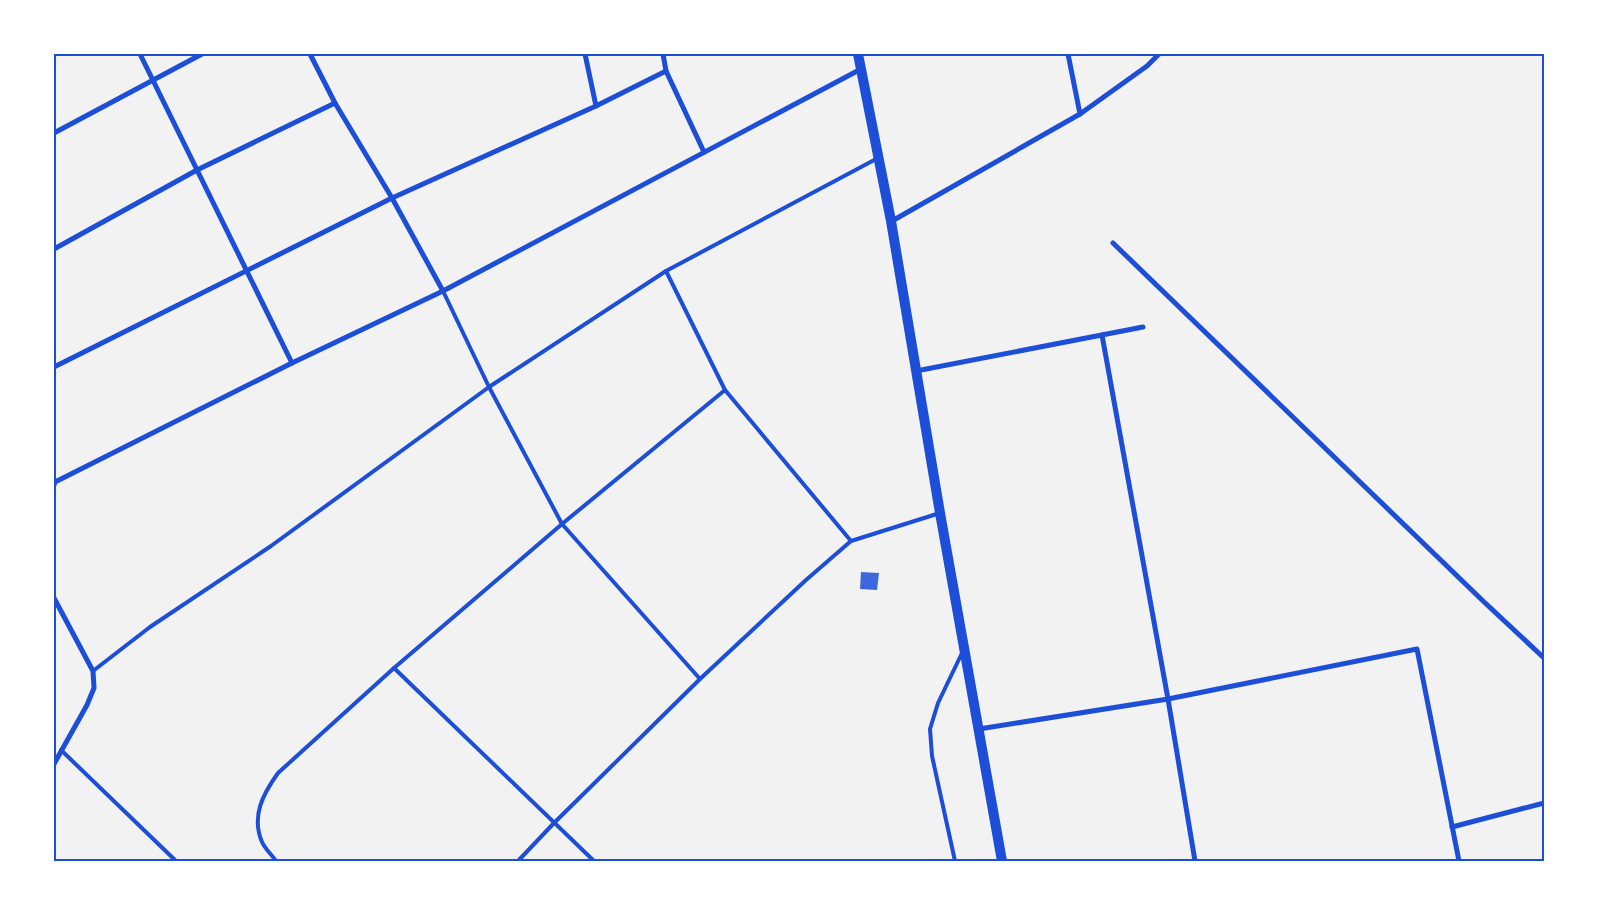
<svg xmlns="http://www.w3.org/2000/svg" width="1598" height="915" font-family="'Asap Condensed',sans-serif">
  <rect width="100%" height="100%" fill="#f2f2f2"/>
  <path fill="#3d67dc" d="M861,572L879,573L877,590L860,589Z"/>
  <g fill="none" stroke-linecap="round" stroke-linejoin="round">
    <g stroke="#1d4ed8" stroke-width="4">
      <path d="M666,271L878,158"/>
      <path d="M443,291L489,387L562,524L700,679"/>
      <path d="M394,668L594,861"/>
      <path d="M93,671L150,627L271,546L489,387L666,271L725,390"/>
      <path d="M61,750L176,861"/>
      <path d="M276,861C272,855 265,849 262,842C251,816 263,794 278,773L394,668L562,524L725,390L851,541"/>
      <path d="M518,861L554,823L700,679L806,580L851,541L940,513"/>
      <path d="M955,861L932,756L930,729L938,703L962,653"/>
    </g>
    <g stroke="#1d4ed8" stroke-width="5">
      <path d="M140,54L292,363"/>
      <path d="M310,54L335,103L392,198L443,291"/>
      <path d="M585,54L596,106"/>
      <path d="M663,54L666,71L704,152"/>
      <path d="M1068,54L1080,114"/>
      <path d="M54,133L202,54"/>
      <path d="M892,221L1080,114L1147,66L1159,54"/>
      <path d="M1113,243L1482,600L1544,658"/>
      <path d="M54,249L197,170L335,103"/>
      <path d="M1102,335L1168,699L1195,861"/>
      <path d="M54,367L392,198L596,106L666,71"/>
      <path d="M916,371L1143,327"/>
      <path d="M54,485L55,482L292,363L443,291L861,69"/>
      <path d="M54,598L93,671L94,688L87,705L54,764"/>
      <path d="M979,729L1168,699L1417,649L1459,861"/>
      <path d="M1452,827L1544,803"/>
    </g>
    <path stroke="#1d4ed8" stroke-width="10" d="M858,54L891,221L940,513L1002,861"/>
  </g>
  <rect width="1598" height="915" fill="none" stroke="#ffffff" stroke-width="110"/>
  <rect x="55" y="55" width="1488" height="805" fill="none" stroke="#1d4ed8" stroke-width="2"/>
</svg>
